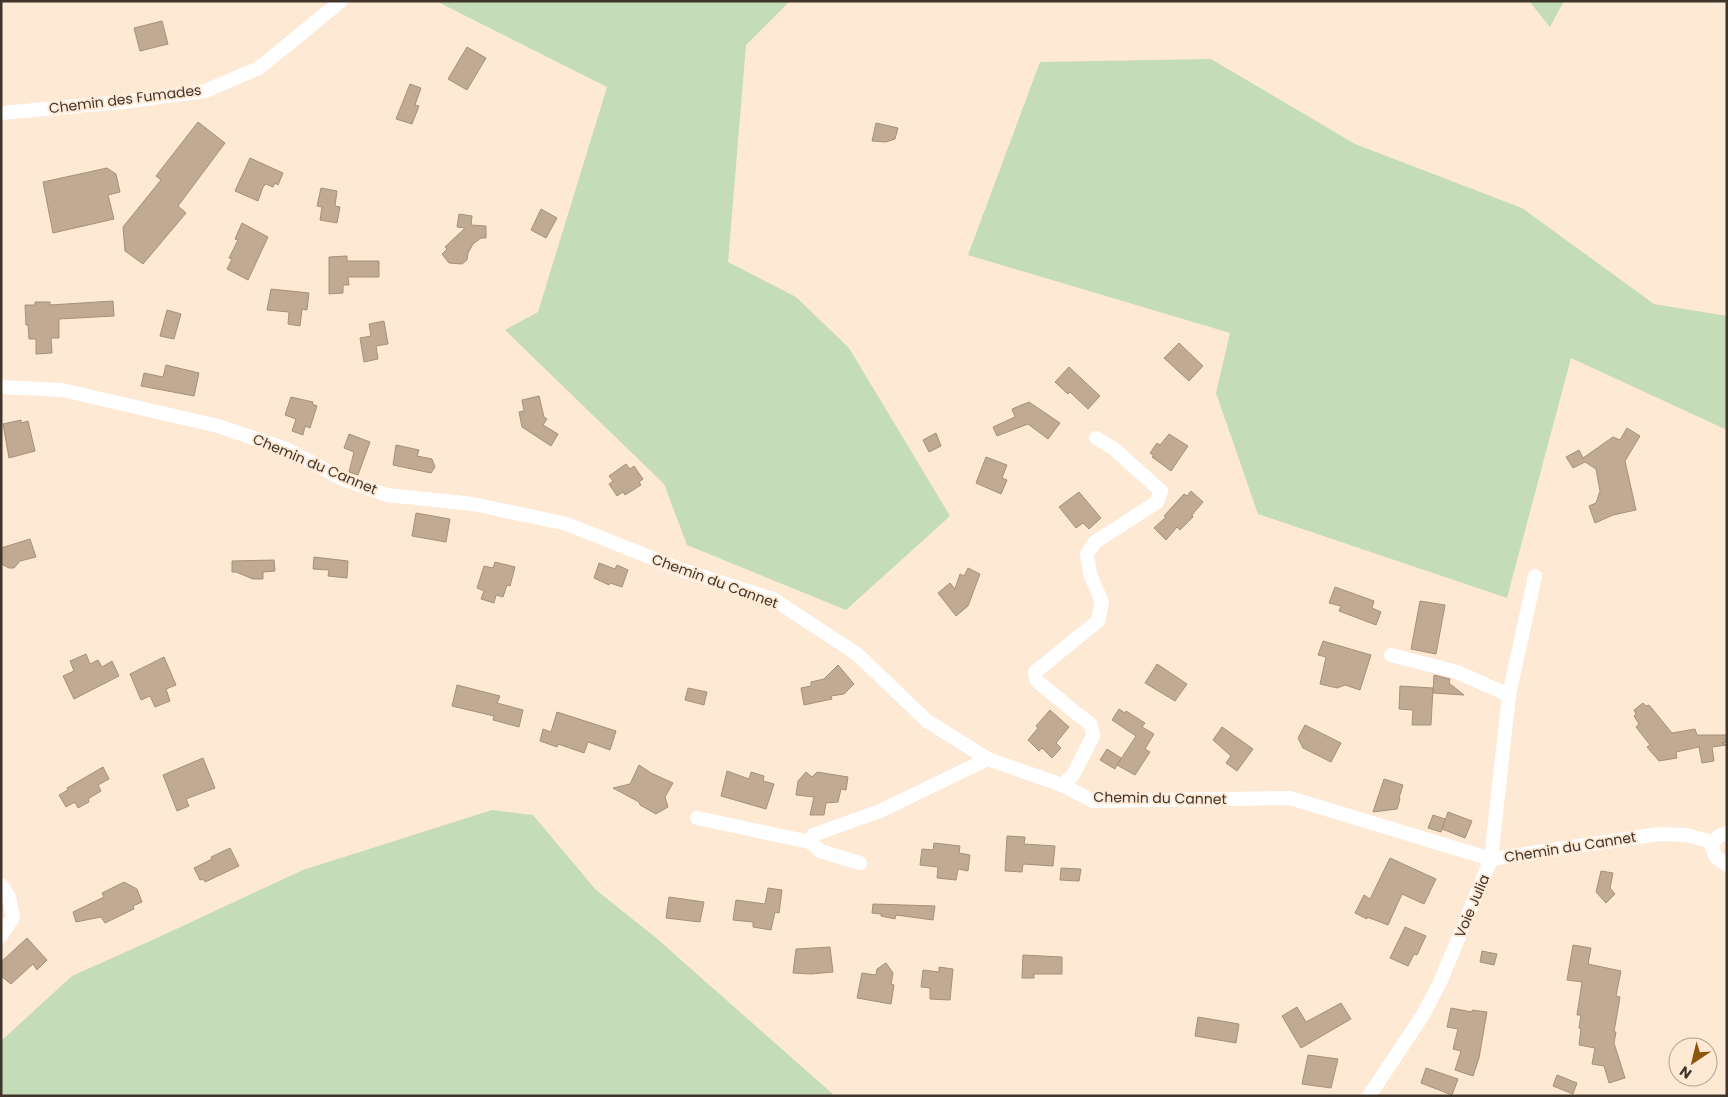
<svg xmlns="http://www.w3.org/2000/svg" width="1728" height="1097" font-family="Poppins,sans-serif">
  <rect width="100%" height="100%" fill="#fee9d5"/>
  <g fill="#c4dcb8">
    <path d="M436,1H790L746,45L728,262L796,297L849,348L950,516L846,610L687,545L664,484L505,330L538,312L607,87Z"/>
    <path d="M1529,1H1564L1550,27Z"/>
    <path d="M1211,59L1355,144L1522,208L1654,304L1727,316V430L1571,358L1507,598L1258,514L1216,393L1230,333L968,255L1040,62Z"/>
    <path d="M492,810L533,815L596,890L655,937L835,1096H1V1041L72,976L159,937L303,870Z"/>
  </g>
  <g fill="#c2a991" stroke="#a89078">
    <path d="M162,21L168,44L140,51L134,28Z"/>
    <path d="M467,47L486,58L467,90L448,79Z"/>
    <path d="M410,84L421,88L415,105L419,106L412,124L396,119Z"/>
    <path d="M198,122L225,143L178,206L186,213L143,264L125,251L123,227L161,180L156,176Z"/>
    <path d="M876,123L898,128L895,139L886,142L872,141Z"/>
    <path d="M250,158L283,173L278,185L275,183L273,187L266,184L263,187L258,201L235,191Z"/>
    <path d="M107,168L116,174L120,192L108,195L114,219L53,233L43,182Z"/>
    <path d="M321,188L337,191L335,206L340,207L337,223L320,220L322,207L317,206Z"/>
    <path d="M541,209L557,218L546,238L531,230Z"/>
    <path d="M459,214L472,216L471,225L486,226V238H481L473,244L468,253L467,260L462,264L449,263L442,254L447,249L445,247L465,228L457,227Z"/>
    <path d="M242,223L268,237L248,280L227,269L232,259L229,258L238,240L235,239Z"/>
    <path d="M347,256V261H379V277H348L349,285H343V293L329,294V257Z"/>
    <path d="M271,289L309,293L307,310L302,309L300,326L288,324L289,312L267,310Z"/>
    <path d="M113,301L114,316L59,319V338H51L52,353L36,354V339H29L28,325H26L25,305H35V302H50V305Z"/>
    <path d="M167,310L181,314L174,339L160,336Z"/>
    <path d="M384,321L388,344L376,346L378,359L364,362L360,338L371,336L369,324Z"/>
    <path d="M1179,343L1203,366L1189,381L1164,358Z"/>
    <path d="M166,365L199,373L194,396L141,386L144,373L163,377Z"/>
    <path d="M1069,367L1100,396L1088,409L1070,392L1068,394L1055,382Z"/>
    <path d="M539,396L544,417L547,419L543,425L558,434L551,446L522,427L519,412L524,411L522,400Z"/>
    <path d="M291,397L313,402L312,404L317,406L310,428L305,426L303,435L292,431L296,419L285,415Z"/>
    <path d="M1029,402L1060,423L1048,439L1028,424L997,436L993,427L1015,417L1012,409Z"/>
    <path d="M21,420V423L28,421L35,451L9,458L3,424Z"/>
    <path d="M1627,428L1640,436L1625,461L1636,510L1613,515L1595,523L1589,506L1596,503L1600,491L1596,469L1585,462L1573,468L1566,457L1579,450L1583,458L1613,437L1620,440Z"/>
    <path d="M936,433L941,446L929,452L923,440Z"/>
    <path d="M349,434L370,442L358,475L349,472L354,452L344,448Z"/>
    <path d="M1169,434L1188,446L1171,471L1152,457L1154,456L1150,453L1157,443L1160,445Z"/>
    <path d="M396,445L419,450L417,456L432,459L435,467L431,473L393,465Z"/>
    <path d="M986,457L1007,465L1002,478L1007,480L1001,494L976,483Z"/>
    <path d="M626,464L630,469L634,466L643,479L639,482L641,485L625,495L623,492L617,496L609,484L613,481L609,476Z"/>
    <path d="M1191,491L1203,502L1192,515L1193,517L1180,530L1177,527L1166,540L1154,528L1166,517L1164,516L1184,494L1187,496Z"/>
    <path d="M1079,492L1101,518L1089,529L1083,523L1076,528L1059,507Z"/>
    <path d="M416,513L450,519L446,542L412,536Z"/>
    <path d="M30,539L36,557L20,561L14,568H9L1,564V548Z"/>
    <path d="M314,557L348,561L347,578L328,576L329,570L313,569Z"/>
    <path d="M274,560L275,571L263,572V579H253L236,572H232V561Z"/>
    <path d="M495,562L515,567L510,586L507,585L503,597L496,595L494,603L481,599L484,591L477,588L484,566L493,568Z"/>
    <path d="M599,563L615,569L617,565L628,570L622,587L610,583L609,585L594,578Z"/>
    <path d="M968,568L980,574L968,606L956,616L938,593L950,583L955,589L960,574L964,576Z"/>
    <path d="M1335,587L1374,601L1372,608L1381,612L1376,625L1339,611L1341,606L1329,603Z"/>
    <path d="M1420,601L1445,605L1436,654L1411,649Z"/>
    <path d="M1323,641L1371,655L1360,690L1345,685L1337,688L1320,684L1326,657L1318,655Z"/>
    <path d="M86,654L90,664L98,660L102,667L112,661L119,676L74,699L63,676L74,671L70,661Z"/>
    <path d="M164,657L176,685L166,689L170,701L155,707L150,696L141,700L130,674Z"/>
    <path d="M1157,664L1187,684L1175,701L1145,683Z"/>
    <path d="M838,665L854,684L844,694L831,696L832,699L804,705L801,688L811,686V682L824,679Z"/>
    <path d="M1434,675L1450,679L1449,683L1464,695L1433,693Z"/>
    <path d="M457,685L500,696L497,703L523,710L519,727L493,720L494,716L452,706Z"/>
    <path d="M1400,686L1433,688L1431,725H1412L1413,710L1399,709Z"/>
    <path d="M688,688L707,692L704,705L685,700Z"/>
    <path d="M1643,703L1646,706L1649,705L1672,733L1695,729L1697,735H1727V742L1722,743L1727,745L1712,747L1714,761L1702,763L1699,747L1676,752L1677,758L1659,761L1647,747L1650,745L1636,727L1639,724L1634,716L1636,714L1634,710Z"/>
    <path d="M1119,709L1125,713L1126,711L1145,723L1142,727L1154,734L1145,749L1150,752L1135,775L1117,765L1136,736L1112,720Z"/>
    <path d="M1050,710L1069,727L1056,743L1061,748L1052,758L1042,748L1039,751L1028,740L1038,728L1036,726Z"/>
    <path d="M557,712L616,731L610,750L588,742L584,753L558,744L557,747L540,741L543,729L551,732Z"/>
    <path d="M1305,725L1341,743L1331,762L1303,748L1298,738Z"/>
    <path d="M1222,727L1253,749L1237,771L1226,763L1231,756L1213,740Z"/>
    <path d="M1107,749L1121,758L1115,769L1100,760Z"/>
    <path d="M203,758L215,788L186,799L189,806L177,811L163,775Z"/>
    <path d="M639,765L651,773L673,783L665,797L668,807L656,814L640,805L639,802L613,788L630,784Z"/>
    <path d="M103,767L109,779L98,785L101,791L88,799L89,802L78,808L75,802L66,807L59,795L68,790L67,788Z"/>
    <path d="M727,771L749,779L751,772L764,776L763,781L774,784L766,809L721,796Z"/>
    <path d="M806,772L812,777L817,772L848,777L846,790L841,789L838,802L826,803L824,815H810L814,797L796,795L798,781Z"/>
    <path d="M1384,779L1403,785L1399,798L1400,799L1397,809L1373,812Z"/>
    <path d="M1448,812L1472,821L1465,838L1442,829Z"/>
    <path d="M1433,815L1445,819L1441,832L1428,828Z"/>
    <path d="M1007,836L1025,837L1024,844L1055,846L1053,866L1023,864L1022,872L1005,871Z"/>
    <path d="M934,843L960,846L959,853L970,855L968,871L958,869L956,880L937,878L938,867L920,865L922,849L933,850Z"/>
    <path d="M230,848L239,866L205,882L203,879L200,880L194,868L212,859L211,857Z"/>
    <path d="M1390,858L1436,879L1424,904L1402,894L1388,925L1367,917V919L1355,913L1364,895L1370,899Z"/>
    <path d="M1061,868L1081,869L1079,881L1060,880Z"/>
    <path d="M1601,871L1613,873L1610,888L1615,894L1606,903L1596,892Z"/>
    <path d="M124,882L137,889L142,902L133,906L134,909L105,923L101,917L76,922L73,912L104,897L102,893Z"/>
    <path d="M768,888L782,890L779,913L775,912L771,930L753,927V922L733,920L736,900L765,904Z"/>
    <path d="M669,897L704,902L700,922L666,918Z"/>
    <path d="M873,904L935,906L933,920L896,915L895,919L881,916V914L872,913Z"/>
    <path d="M1405,927L1426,936L1417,955L1414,954L1408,966L1390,958Z"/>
    <path d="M27,938L47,960L37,970L33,964L11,984L1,976V962Z"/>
    <path d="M1573,945L1591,948L1588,964L1621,971L1616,996L1620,997L1614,1032H1616L1614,1043L1625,1078L1609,1083L1604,1066L1592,1064L1595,1048L1579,1045L1581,1029L1579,1028L1581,1015H1577L1582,982L1567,980Z"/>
    <path d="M830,947L833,972L811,974L793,973L796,949Z"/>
    <path d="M1482,951L1497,954L1494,965L1480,962Z"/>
    <path d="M1023,955L1062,957V974H1034V978H1022Z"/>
    <path d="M886,963L893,973L891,984L894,985L891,1004L857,998L862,973L876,975L877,969Z"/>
    <path d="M939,967L953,969L950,1000L930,999V988L921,987L923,970L939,972Z"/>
    <path d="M1341,1003L1351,1019L1301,1048L1282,1016L1297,1007L1306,1022Z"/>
    <path d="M1451,1008L1472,1012V1010L1487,1012L1479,1058L1473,1076L1455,1070L1461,1051L1453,1049L1458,1029L1447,1027Z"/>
    <path d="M1198,1017L1239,1024L1236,1043L1195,1036Z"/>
    <path d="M1308,1055L1338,1059L1331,1088L1302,1084Z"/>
    <path d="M1426,1068L1458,1079L1452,1095L1421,1083Z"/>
    <path d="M1557,1075L1577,1083L1573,1094L1553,1086Z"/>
  </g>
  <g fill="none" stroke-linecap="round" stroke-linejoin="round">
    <g stroke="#fff" stroke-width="14">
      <path d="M1,113L123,102L205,91L259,68L341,1"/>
      <path d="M1,387L62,390L218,426L286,449L345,480L387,495L473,504L567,524L682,570L773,599L857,654L927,721L988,759L1062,785L1093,801L1290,798L1491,859L1659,834L1686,835L1713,842"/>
      <path d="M1509,695L1535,576"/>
      <path d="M1062,785L1073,775L1093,736L1091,725L1037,681L1035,672L1098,621L1102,602L1090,574L1087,554L1095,542L1157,502L1161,491L1113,448L1096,438"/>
      <path d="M697,818L810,842L820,851L860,863"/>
      <path d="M1727,833C1718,835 1713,840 1712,848L1716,857L1727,865"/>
      <path d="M810,842L813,835L880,811L988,759"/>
      <path d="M1,885L9,897L13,917L1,936"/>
      <path d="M1369,1096L1423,1015L1441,980L1491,859L1509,695L1457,672L1391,655"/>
    </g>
  </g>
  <g text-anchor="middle" stroke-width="4" stroke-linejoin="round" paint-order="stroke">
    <g font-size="14" fill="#3f352b" stroke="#fee9d5">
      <text transform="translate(125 99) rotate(-7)" y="5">Chemin des Fumades</text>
      <text transform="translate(315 464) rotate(23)" y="5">Chemin du Cannet</text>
      <text transform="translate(715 581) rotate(20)" y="5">Chemin du Cannet</text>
      <text transform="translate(1160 798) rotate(1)" y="5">Chemin du Cannet</text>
      <text transform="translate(1570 847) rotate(-9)" y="5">Chemin du Cannet</text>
      <text transform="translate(1472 906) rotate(-67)" y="5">Voie Julia</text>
    </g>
  </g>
  <rect width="1728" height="1097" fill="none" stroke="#3f352b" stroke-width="5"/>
  <g transform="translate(1693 1062) rotate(215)"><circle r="24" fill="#fee9d5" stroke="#b2a191"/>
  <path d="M0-4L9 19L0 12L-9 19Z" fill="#8d560c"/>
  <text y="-8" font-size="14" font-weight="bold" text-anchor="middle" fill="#3f352b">N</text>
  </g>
</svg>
